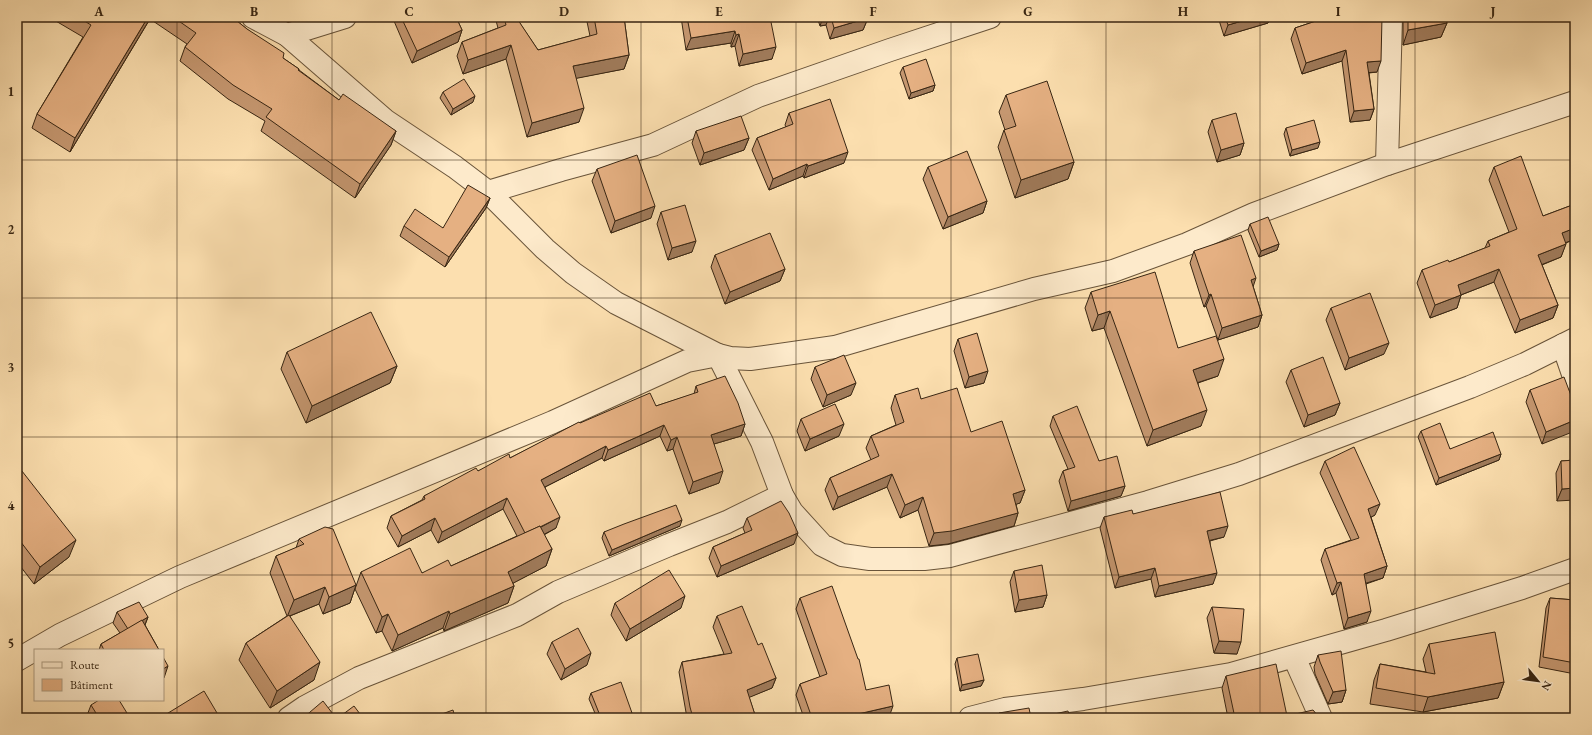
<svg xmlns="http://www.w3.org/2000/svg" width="1592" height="735" font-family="'EB Garamond',serif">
  <rect width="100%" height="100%" fill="#fcdfaf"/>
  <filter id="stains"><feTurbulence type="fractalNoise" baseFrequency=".005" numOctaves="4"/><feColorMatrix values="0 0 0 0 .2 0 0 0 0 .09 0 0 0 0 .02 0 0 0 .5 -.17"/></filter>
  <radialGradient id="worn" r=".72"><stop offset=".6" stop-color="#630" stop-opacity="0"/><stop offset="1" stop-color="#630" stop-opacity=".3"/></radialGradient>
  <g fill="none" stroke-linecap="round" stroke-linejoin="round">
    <g stroke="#69543a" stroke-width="24">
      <g id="minor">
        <path d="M253,17L287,35L386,121L455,167L488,192L545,249L573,273L616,303L718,355L762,442L782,495L792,512L822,545L842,555L870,559H924L950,556L1148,502L1239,474L1470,387L1525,364L1575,339"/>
        <path d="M287,35L345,17"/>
        <path d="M1387,164L1391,17"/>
        <path d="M488,192L561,170L653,145L758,96L890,50L990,17"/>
        <path d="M1563,345L1575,380"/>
        <path d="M1294,657L1321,718"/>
        <path d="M17,660L60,635L180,577L553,422L687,361L718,355L730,358L750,359L835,347L1034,289L1113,271L1187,244L1254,214L1387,164L1575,102"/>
        <path d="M289,718L305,707L359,678L517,615L558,592L669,545L727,522L782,495"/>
        <path d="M970,718L1005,709L1083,699L1231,674L1386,630L1522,588L1575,569"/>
      </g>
    </g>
    <use href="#minor" stroke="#fdeacb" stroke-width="22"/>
  </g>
  <g fill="#c59770" stroke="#382613">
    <path d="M49,17H232L283,58L299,69V70L339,100L396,131L391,145L355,198L261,131L265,121L228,99L180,61L185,47L187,44L150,19L70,152L32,128L37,114L83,37Z"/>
    <path d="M395,17H456L462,30L458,42L412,63L394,21Z"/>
    <path d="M495,17H523L517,19L538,50L590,36L586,17H624L629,55L624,69L576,78L579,122L527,137L506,59L463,74L457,56L462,42L498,28Z"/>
    <path d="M681,17H770L772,59L739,66L735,46L731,47V43L686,50Z"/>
    <path d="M817,17H868V18L863,30L830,39L826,25L820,26Z"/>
    <path d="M1218,17H1271L1268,23L1224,36Z"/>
    <path d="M1328,17L1377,72L1369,73L1374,109L1370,120L1350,122L1342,61L1302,74L1291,39L1295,28Z"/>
    <path d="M1405,17H1445L1447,23L1441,37L1403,45V21Z"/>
    <path d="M903,67L935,85L933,91L909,99L900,73Z"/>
    <path d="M443,92L473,102L451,115L440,98Z"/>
    <path d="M1006,95L1074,162L1068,179L1015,198L998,147L1004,130H1005L999,112Z"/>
    <path d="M789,113L844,163L804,178L803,176L769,190L752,150L757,138L786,127L785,125Z"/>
    <path d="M1212,120L1244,143L1240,155L1217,162L1208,132Z"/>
    <path d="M1286,128L1318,148L1290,156L1284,134Z"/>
    <path d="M696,131L749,138L744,150L700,165L692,143Z"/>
    <path d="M928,167L987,201L983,213L943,229L923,179Z"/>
    <path d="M1494,167L1543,216L1575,204L1571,194L1575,184V239L1566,243L1561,257L1542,265L1558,305L1553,318L1515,333L1494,282L1461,295L1457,308L1430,318L1417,283L1422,270L1449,262L1485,248L1488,241L1509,232L1489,180Z"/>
    <path d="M597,169L651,218L611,233L592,181Z"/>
    <path d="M490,198L486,208L445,267L400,236L404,226L443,228Z"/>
    <path d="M661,212L692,252L668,260L657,224Z"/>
    <path d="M1250,224L1279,244L1277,250L1259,257L1248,230Z"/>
    <path d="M1194,251L1253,286L1262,315L1258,327L1218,340L1206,306L1204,307L1190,263Z"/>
    <path d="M715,255L785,269L780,281L725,304L711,267Z"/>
    <path d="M1091,292L1178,348L1218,376L1198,383L1201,426L1147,446L1104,328L1092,331L1085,308Z"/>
    <path d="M1331,308L1384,354L1345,370L1326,320Z"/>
    <path d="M958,339L984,383L965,388L954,351Z"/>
    <path d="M287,352L397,366L390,383L306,423L281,369Z"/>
    <path d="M815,367L851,395L823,407L811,379Z"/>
    <path d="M1291,370L1340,403L1335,415L1304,427L1286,382Z"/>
    <path d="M696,386L745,424L741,436L714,444L719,483L689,494L673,449L667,451L660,436L604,461L602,458L545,487L556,528L544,535L552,549L546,566L513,583L514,586L508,603L444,631L443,628L392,651L382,631L376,633L355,589L361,572L422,573L451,566L517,536L503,509L438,543L431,530L398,547L387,528L391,516L422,500L424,496L478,471L510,458L580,423L656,406L694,394Z"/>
    <path d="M1530,390L1575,406L1542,444L1526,402Z"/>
    <path d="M895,395L921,399L971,432L1025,490L1020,503L1016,504L1018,513L1014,526L948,544L929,546L918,510L900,518L887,487L833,510L825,490L830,478L871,460L866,448L871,436L896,425L891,408Z"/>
    <path d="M1053,416L1125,486L1121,496L1068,511L1059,481L1063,471L1068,469L1050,426Z"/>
    <path d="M801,419L839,436L805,451L797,431Z"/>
    <path d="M1421,431L1450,449L1501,454L1499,460L1436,485L1418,437Z"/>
    <path d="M1575,460L1557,501L1556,473L1561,461Z"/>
    <path d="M1325,461L1375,515L1371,517L1387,566L1383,578L1366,584L1367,622L1344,629L1336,593L1332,595L1321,560L1325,549L1351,540L1320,473Z"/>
    <path d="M17,467L69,557L34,584L17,562Z"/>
    <path d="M1133,514L1224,537L1210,541L1213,584L1155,597L1151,579L1115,588L1100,528L1104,517Z"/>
    <path d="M747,518L794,544L717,577L709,558L713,547L745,533L743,528Z"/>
    <path d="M680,526L609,556L602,538L604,532Z"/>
    <path d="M299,539L356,585L350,603L323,614L319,604L290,616L314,680L270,708L239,660L246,643L287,616L270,573L276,556L296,548Z"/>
    <path d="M1014,571L1047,595L1043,607L1015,612L1010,582Z"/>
    <path d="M800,598L866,690L889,717L886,718H804L796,695L800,684L820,677L796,609Z"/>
    <path d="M1550,598L1575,600V674L1539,667L1546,608Z"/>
    <path d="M615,603L681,608L626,641L611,615Z"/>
    <path d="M1212,607L1237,654L1214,653L1207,618Z"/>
    <path d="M117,612L148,617L145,625L159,650H99L101,644L120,633L113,623Z"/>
    <path d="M717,616L758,645L776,678L772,688L749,697L756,718H687L679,672L682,662L724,654L713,627Z"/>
    <path d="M552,642L587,665L561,680L547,654Z"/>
    <path d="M1429,644L1504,682L1498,698L1423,712L1370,704L1374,680L1380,664L1426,672L1423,659Z"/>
    <path d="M1318,655L1346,690L1342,702L1328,704L1315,674L1314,667Z"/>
    <path d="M957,658L984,680L981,686L960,691L955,664Z"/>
    <path d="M1226,676L1287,716H1318L1324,718H1228L1222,688Z"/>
    <path d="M591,693L632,713L630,718H597L589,699Z"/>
    <path d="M91,705L130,718H86Z"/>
    <path d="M999,713L1031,718H997Z"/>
  </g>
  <g fill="#a07b5b" stroke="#382613">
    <path d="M148,17H151L70,152L75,138Z"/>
    <path d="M508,17H523L506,23Z"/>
    <path d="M823,17H829L826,25L820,26Z"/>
    <path d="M1256,17H1271L1268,23L1224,36L1228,25Z"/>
    <path d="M868,18L863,30L830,39L834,28Z"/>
    <path d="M1447,23L1441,37L1403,45L1408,30Z"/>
    <path d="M462,30L458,42L412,63L417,51Z"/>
    <path d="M735,31L731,43L686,50L691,38Z"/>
    <path d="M739,34L735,46L731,47L736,35Z"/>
    <path d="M511,45L506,59L463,74L468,60Z"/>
    <path d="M776,47L772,59L739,66L743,54Z"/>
    <path d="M1346,50L1342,61L1302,74L1306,63Z"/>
    <path d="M629,55L624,69L568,80L573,66Z"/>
    <path d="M1381,61L1377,72L1363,73L1367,62Z"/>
    <path d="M935,85L933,91L909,99L911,93Z"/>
    <path d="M475,96L473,102L451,115L453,109Z"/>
    <path d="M584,108L579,122L527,137L532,123Z"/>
    <path d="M1374,109L1370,120L1350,122L1354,111Z"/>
    <path d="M396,131L391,145L355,198L360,184Z"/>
    <path d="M749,138L744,150L700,165L704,153Z"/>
    <path d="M1320,142L1318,148L1290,156L1292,150Z"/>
    <path d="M1244,143L1240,155L1217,162L1221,150Z"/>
    <path d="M848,152L844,163L804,178L808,166Z"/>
    <path d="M1074,162L1068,179L1015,198L1021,180Z"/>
    <path d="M807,164L803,176L769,190L773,179Z"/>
    <path d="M490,198L486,208L445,267L449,257Z"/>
    <path d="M987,201L983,213L943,229L948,217Z"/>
    <path d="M655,206L651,218L611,233L615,221Z"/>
    <path d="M1575,228V239L1557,246L1562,233Z"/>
    <path d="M696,241L692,252L668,260L672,248Z"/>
    <path d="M1279,244L1277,250L1259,257L1261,251Z"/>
    <path d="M1566,244L1561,257L1533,268L1538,255Z"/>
    <path d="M785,269L780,281L725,304L730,292Z"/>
    <path d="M1499,269L1494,282L1453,298L1458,285Z"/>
    <path d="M1256,278L1252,290L1251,280Z"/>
    <path d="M1211,294L1206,306L1204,307L1209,295Z"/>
    <path d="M1461,295L1457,308L1430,318L1435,305Z"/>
    <path d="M1558,305L1553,318L1515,333L1520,320Z"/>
    <path d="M1110,311L1104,328L1092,331L1098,315Z"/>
    <path d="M1262,315L1258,327L1218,340L1222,328Z"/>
    <path d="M1389,343L1384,354L1345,370L1349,358Z"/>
    <path d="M1224,359L1218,376L1187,386L1193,370Z"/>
    <path d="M397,366L390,383L306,423L312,406Z"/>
    <path d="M988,371L984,383L965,388L969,377Z"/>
    <path d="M856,383L851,395L823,407L827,395Z"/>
    <path d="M1340,403L1335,415L1304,427L1308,415Z"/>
    <path d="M1207,410L1201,426L1147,446L1153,430Z"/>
    <path d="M1575,420V431L1542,444L1546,432Z"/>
    <path d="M745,424L741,436L707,446L711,435Z"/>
    <path d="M844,424L839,436L805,451L810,439Z"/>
    <path d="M664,425L660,436L604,461L608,450Z"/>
    <path d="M677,437L673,449L667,451L671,440Z"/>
    <path d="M606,446L602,458L537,491L541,480Z"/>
    <path d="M1501,454L1499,460L1436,485L1439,478Z"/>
    <path d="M723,471L719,483L689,494L693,482Z"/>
    <path d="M892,474L887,487L833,510L838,497Z"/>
    <path d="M1125,486L1121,496L1068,511L1071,501Z"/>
    <path d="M1575,488V500L1557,501L1562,489Z"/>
    <path d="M1025,490L1020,503L1008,507L1013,494Z"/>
    <path d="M923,497L918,510L900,518L905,505Z"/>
    <path d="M507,498L503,509L438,543L442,532Z"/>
    <path d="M1380,504L1375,515L1364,521L1368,509Z"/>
    <path d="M1018,513L1014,526L948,544L929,546L934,533Z"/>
    <path d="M560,517L556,528L522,546L526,535Z"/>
    <path d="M435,518L431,530L398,547L402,536Z"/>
    <path d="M682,520L680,526L609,556L612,550Z"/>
    <path d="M1228,526L1224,537L1203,542L1207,531Z"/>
    <path d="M798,533L794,544L717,577L721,566Z"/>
    <path d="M76,540L69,557L34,584L40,567Z"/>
    <path d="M552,549L546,566L502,589L508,572Z"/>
    <path d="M1387,566L1383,578L1360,585L1364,574Z"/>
    <path d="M1155,568L1151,579L1115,588L1119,577Z"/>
    <path d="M1217,573L1213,584L1155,597L1159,586Z"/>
    <path d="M1341,582L1336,593L1332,595L1337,583Z"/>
    <path d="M356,585L350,603L323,614L329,597Z"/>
    <path d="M514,586L508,603L444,631L450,614Z"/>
    <path d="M325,587L319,604L287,617L294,600Z"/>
    <path d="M1047,595L1043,607L1015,612L1019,600Z"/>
    <path d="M685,596L681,608L626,641L630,629Z"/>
    <path d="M449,611L443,628L392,651L398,635Z"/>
    <path d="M1371,611L1367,622L1344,629L1348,618Z"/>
    <path d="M388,614L382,631L376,633L382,617Z"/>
    <path d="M148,617L144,627L128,629Z"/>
    <path d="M1219,641L1241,642L1237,654L1214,653Z"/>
    <path d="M591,653L587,665L561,680L565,669Z"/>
    <path d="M320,662L314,680L270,708L277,691Z"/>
    <path d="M168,666L164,678H163V669Z"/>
    <path d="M776,678L772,688L743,700L747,690Z"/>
    <path d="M984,680L981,686L960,691L962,685Z"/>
    <path d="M1504,682L1498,698L1423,712L1428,697Z"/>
    <path d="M1346,690L1342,702L1328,704L1333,692Z"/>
    <path d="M893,706L889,717L886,718H845V717Z"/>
    <path d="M632,713L630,718H616Z"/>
  </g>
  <g fill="#e5b082" stroke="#382613">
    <path d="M78,17H148L75,138L37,114L91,25Z"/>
    <path d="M173,17H232L247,29L284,53L283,58L299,69L298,70L339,100L343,94L396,131L360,184L266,117L272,109L233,85L185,47L196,33Z"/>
    <path d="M401,17H456L462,30L417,51Z"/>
    <path d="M504,17H516L538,50L597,34L594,17H624L629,55L573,66L584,108L532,123L511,45L468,60L462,42L506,25Z"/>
    <path d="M687,17H770L776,47L743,54L739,34L736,35L735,31L691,38Z"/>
    <path d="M831,17H868V18L834,28Z"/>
    <path d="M1225,17H1256L1228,25Z"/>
    <path d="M1328,17H1382L1381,61L1367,62L1374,109L1354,111L1346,50L1306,63L1295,28Z"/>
    <path d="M1408,17H1445L1447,23L1408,30Z"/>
    <path d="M926,59L935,85L911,93L903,67Z"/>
    <path d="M464,79L475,96L453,109L443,92Z"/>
    <path d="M1047,81L1074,162L1021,180L1004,130L1016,126L1006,95Z"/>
    <path d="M830,99L848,152L808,166L807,164L773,179L757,138L793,124L789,113Z"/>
    <path d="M1236,113L1244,143L1221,150L1212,120Z"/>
    <path d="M741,116L749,138L704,153L696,131Z"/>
    <path d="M1314,120L1320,142L1292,150L1286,128Z"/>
    <path d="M967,151L987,201L948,217L928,167Z"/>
    <path d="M637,155L655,206L615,221L597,169Z"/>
    <path d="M1521,156L1543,216L1575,204V228L1562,233L1566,244L1538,255L1558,305L1520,320L1499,269L1458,285L1461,295L1435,305L1422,270L1448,260L1449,262L1490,246L1488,241L1517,229L1494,167Z"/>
    <path d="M468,185L490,198L449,257L404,226L415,209L443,228Z"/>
    <path d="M685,205L696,241L672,248L661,212Z"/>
    <path d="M1268,217L1279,244L1261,251L1250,224Z"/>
    <path d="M770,233L785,269L730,292L715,255Z"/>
    <path d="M1241,235L1256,278L1251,280L1262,315L1222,328L1211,294L1209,295L1194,251Z"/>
    <path d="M1155,272L1178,348L1216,336L1224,359L1193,370L1207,410L1153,430L1110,311L1098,315L1091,292Z"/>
    <path d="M1370,293L1389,343L1349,358L1331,308Z"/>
    <path d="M371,312L397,366L312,406L287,352Z"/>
    <path d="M977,333L988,371L969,377L958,339Z"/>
    <path d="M844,355L856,383L827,395L815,367Z"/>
    <path d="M1323,357L1340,403L1308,415L1291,370Z"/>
    <path d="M725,376L738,403L745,424L711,435L723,471L693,482L677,437L671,440L664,425L608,450L606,446L541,480L560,517L540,527V526L525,533L507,498L442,532L435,518L402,536L391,516L425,499L424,496L476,468L478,471L509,454L510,458L579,422L580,423L650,393L656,406L698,392L696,386Z"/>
    <path d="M1564,377L1575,406V420L1546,432L1530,390Z"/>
    <path d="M918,388L921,399L957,388L971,432L1002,421L1025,490L1013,494L1018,513L952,531L934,533L923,497L905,505L892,474L838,497L830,478L879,456L871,436L904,422L895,395Z"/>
    <path d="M835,404L844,424L810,439L801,419Z"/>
    <path d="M1077,406L1099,461L1117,456L1125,486L1071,501L1063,471L1075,467L1053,416Z"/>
    <path d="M1440,423L1450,449L1493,432L1501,454L1439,478L1421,431Z"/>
    <path d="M1354,447L1380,504L1368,509L1387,566L1364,574L1371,611L1348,618L1341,582L1337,583L1325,549L1359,538L1325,461Z"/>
    <path d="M1575,460V488L1562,489L1561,461Z"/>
    <path d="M18,466L76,540L40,567L17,537V467Z"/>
    <path d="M1220,492L1228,526L1207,531L1217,573L1159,586L1155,568L1119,577L1104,517L1132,510L1133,514Z"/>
    <path d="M781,501L789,513L798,533L721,566L713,547L752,530L747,518Z"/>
    <path d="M676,505L682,520L612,550L604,532L624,524Z"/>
    <path d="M540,526L552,549L508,572L514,586L450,614L449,611L398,635L388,614L382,617L361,572L410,548L422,573L448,560L451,566Z"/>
    <path d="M325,527L333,529L356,585L329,597L325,587L294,600L276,556L304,544L299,539Z"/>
    <path d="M1042,565L1047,595L1019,600L1014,571Z"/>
    <path d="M669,570L685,596L630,629L615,603Z"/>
    <path d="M832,586L858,659H859L866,690L889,685L893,706L845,717V718H812L800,684L827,674L800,598Z"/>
    <path d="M1550,598L1575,600V663L1543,657Z"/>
    <path d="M139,602L148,617L128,629L117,612Z"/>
    <path d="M742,606L758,645L762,643L776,678L747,690L756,718H693L690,707L682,662L732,653L717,616Z"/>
    <path d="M1212,607L1244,609L1241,642L1219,641Z"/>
    <path d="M289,615L320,662L277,691L246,643Z"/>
    <path d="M142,620L159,650H104L101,644Z"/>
    <path d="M578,628L591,653L565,669L552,642Z"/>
    <path d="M1495,632L1504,682L1428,697L1376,688L1380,664L1435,674L1429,644Z"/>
    <path d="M1341,651L1346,690L1333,692L1320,662L1318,655Z"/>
    <path d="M978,654L984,680L962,685L957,658Z"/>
    <path d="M163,657L168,666L163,669Z"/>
    <path d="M1276,664L1287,716L1313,710L1318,716L1324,718H1235L1226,676Z"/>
    <path d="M621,682L632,713L616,718H601L591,693Z"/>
    <path d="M204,691L220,718H160Z"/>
    <path d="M99,700H119L130,718H99L91,705Z"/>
    <path d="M323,701L336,718H303Z"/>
    <path d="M354,706L363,718H338Z"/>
    <path d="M1029,708L1031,718H1000L999,713Z"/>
    <path d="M453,710L455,718H431Z"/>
    <path d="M1068,711L1070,718H1036Z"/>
  </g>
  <path fill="none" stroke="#382613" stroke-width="1" stroke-opacity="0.55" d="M177,17V718M332,17V718M486,17V718M641,17V718M796,17V718M951,17V718M1106,17V718M1260,17V718M1415,17V718M17,160H1575M17,298H1575M17,437H1575M17,575H1575"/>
  <rect width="1592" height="735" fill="none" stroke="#fcdfaf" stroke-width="44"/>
  <rect x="34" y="649" width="130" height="52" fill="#fdeacb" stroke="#ae9c81"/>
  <rect x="42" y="662" width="20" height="6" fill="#fdeacb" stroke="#ae9c81"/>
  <text x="70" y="669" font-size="12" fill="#382613">Route</text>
  <rect x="42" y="679" width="20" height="12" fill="#e5b082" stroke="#ae9c81"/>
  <text x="70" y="689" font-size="12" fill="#382613">Bâtiment</text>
  <g transform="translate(1538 681) rotate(119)" stroke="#fdeacb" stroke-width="3" paint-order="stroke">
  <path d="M0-3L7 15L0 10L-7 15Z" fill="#382613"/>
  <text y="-6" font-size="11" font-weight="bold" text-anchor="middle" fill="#382613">N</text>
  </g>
  <rect x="22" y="22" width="1548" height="691" fill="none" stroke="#382613" stroke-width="1.5"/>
  <g font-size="13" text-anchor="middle" font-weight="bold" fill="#382613">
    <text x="99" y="16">A</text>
    <text x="254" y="16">B</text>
    <text x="409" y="16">C</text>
    <text x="564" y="16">D</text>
    <text x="719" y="16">E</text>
    <text x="873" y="16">F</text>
    <text x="1028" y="16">G</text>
    <text x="1183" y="16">H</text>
    <text x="1338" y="16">I</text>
    <text x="1493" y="16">J</text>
    <text x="11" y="96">1</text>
    <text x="11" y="234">2</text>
    <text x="11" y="372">3</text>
    <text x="11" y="510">4</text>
    <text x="11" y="648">5</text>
  </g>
  <rect width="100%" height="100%" filter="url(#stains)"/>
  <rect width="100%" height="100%" fill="url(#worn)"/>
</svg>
